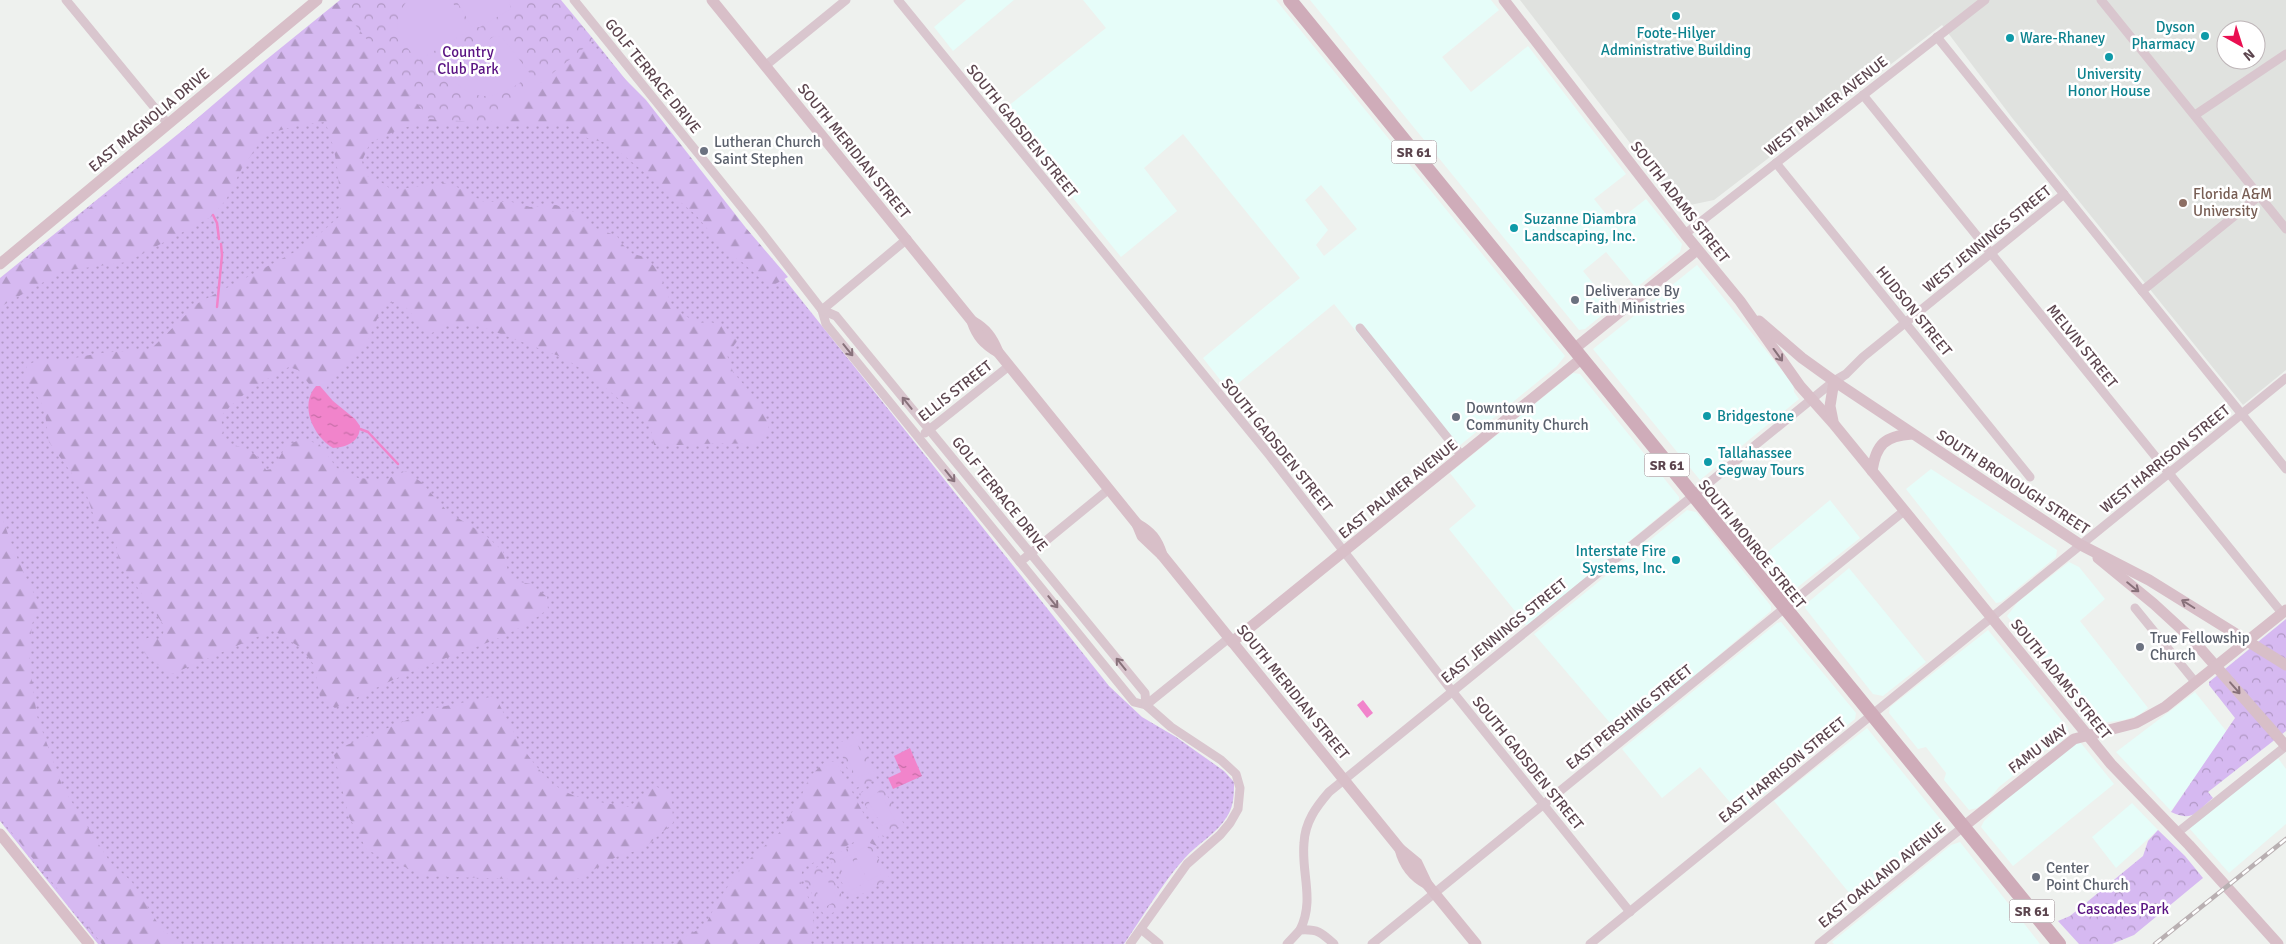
<svg xmlns="http://www.w3.org/2000/svg" width="2286" height="944" font-family="Signika,sans-serif">
  <defs>
    <pattern id="grass-dots" width="8" height="8" patternUnits="userSpaceOnUse" patternTransform="scale(1.25)"><rect width="8" height="8" fill="#d6b9f1"/><path d="M2 2h.1M6 6h.1" fill="none" stroke="#b198c5" stroke-width="1.8" stroke-linecap="round"/></pattern>
    <pattern id="forest-firs" width="22" height="20" patternUnits="userSpaceOnUse" patternTransform="scale(1.25)"><rect width="22" height="20" fill="#d6b9f1"/><path d="M5 1l3.5 6h-7zM16 11l3.5 6h-7z" fill="#b198c5"/></pattern>
    <pattern id="park-crowns" width="20" height="18" patternUnits="userSpaceOnUse" patternTransform="scale(1.25)"><rect width="20" height="18" fill="#d6b9f1"/><path d="M2 6a3 3 0 1 1 6 0M12 15a3 3 0 1 1 6 0" fill="none" stroke="#b198c5"/></pattern>
    <pattern id="water-ripples" width="26" height="14" patternUnits="userSpaceOnUse" patternTransform="scale(1.25)"><rect width="26" height="14" fill="#f184cb"/><path d="M2 4q2-2 4 0t4 0M15 11q2-2 4 0t4 0" fill="none" stroke="#c66ea7"/></pattern>
  </defs>
  <rect width="100%" height="100%" fill="#eef1ee"/>
  <g fill="#e6fdf9" fill-rule="evenodd">
    <path d="M966,0H1014L953,51L934,27Z"/>
    <path d="M1083,0H1276L1565,356L1557,366L1453,451L1334,304L1229,391L1203,358L1300,278L1183,134L1144,168L1177,211L1121,257L1002,111L1106,28ZM1321,185L1357,229L1324,256L1316,245L1328,230L1305,200Z"/>
    <path d="M1310,0H1491L1499,10L1442,57L1471,92L1528,46L1626,174L1594,199L1614,224L1646,199L1682,244L1680,252L1636,288L1606,252L1583,271L1612,307L1585,329L1579,330Z"/>
    <path d="M1697,265L1793,384L1794,392L1799,399L1700,480L1593,349Z"/>
    <path d="M1573,373L1580,374L1679,497V500L1527,626L1449,529L1476,506L1450,473Z"/>
    <path d="M1931,469L2057,550L2056,557L2001,602L1996,603L1906,489Z"/>
    <path d="M1830,500L1860,538L1794,590L1790,589L1763,556Z"/>
    <path d="M1687,510L1696,512L1771,606V611L1622,737L1534,634Z"/>
    <path d="M2069,562L2079,567L2105,599L2080,621L2148,708L2139,715L2124,720L2094,724L2007,616L2018,602Z"/>
    <path d="M1849,568L1926,662L1883,696L1873,694L1805,608L1806,604Z"/>
    <path d="M1781,622L1856,713L1855,719L1740,814L1700,767L1662,798L1622,749L1777,623Z"/>
    <path d="M1988,630L2068,728V731L2064,739L2053,748H2048L1999,787L1989,799L1977,808L1969,810L1944,780L1946,773L1926,747L1918,749L1889,713L1890,707Z"/>
    <path d="M2195,692L2227,732L2171,811L2116,752Z"/>
    <path d="M1867,728L1945,825L1855,900L1774,801Z"/>
    <path d="M2080,742L2114,784L2013,866L1981,827L1984,821L2007,798L2073,745Z"/>
    <path d="M2278,758L2286,769V824L2229,873L2189,828Z"/>
    <path d="M2132,803L2158,830L2116,868L2092,837Z"/>
    <path d="M1960,842L2040,944H1834L1832,942L1951,845Z"/>
  </g>
  <path fill="#e0e2df" fill-rule="evenodd" d="M1520,0H2286V370L2243,405L2013,119L1942,25L1714,200L1690,205L1674,200ZM2226,30H2256V60H2226Z"/>
  <path fill="url(#grass-dots)" d="M339,4L490,123L594,40L1109,686L1142,717L1176,737L1224,771L1234,782C1234,793 1234,805 1228,815C1217,834 1198,843 1184,859C1163,882 1142,918 1124,944H98L0,821V278Z"/>
  <g fill="url(#forest-firs)">
    <path d="M340,0H384L570,17L595,49L646,100L746,228L788,277L770,287L742,262L726,252L696,215L610,144L587,138L568,126L422,124L402,128L370,143L362,161L365,175L381,182L392,190L443,183L457,187L484,202H512L530,207L556,205L582,215L590,226L617,236L622,244L633,254L645,257L658,270L673,308L697,323L711,322L725,327L738,340L727,355L733,372L763,407L769,429L755,445C721,441 688,446 654,445L650,426L592,376L564,358L477,325L449,324L430,334C417,322 412,310 397,301L383,305L366,345L330,382L326,389L309,384L298,370L289,367C265,379 238,396 221,416L223,433L227,443C246,448 258,452 266,470L272,469L287,445L302,439L319,444L337,468L358,478L384,480L406,471L421,482L448,512L484,534L503,551L508,571L515,581L531,584L547,597L548,609C513,638 464,650 423,667C393,679 364,694 335,708L320,697L314,665L301,648L273,630L172,674L150,659L136,643L150,637L161,640L165,627L119,561L115,538L94,517L86,493L49,442L44,407L24,377L27,365L41,359L59,361L100,353L151,349L198,303L306,246L341,215C339,181 338,154 325,122L300,125L266,134L242,168L226,200L211,217L127,262L63,271L0,307V280L144,164L256,68Z"/>
    <path d="M0,511C11,544 23,575 41,606L32,624L29,653L32,681L37,716L63,788L110,862L132,882L162,930L182,944H102L0,818Z"/>
    <path d="M495,696C512,729 528,765 559,788C573,799 611,804 629,807L654,785L672,796L673,823L643,849L618,856L577,879L541,880L425,876L367,850L349,817L334,755L342,747L436,708Z"/>
    <path d="M827,760L837,763L867,820L882,842L877,846L860,839L803,868L800,881C812,905 820,917 808,944H672L705,926L717,902L742,866L779,833L799,801L810,776Z"/>
  </g>
  <g fill="url(#park-crowns)">
    <path d="M344,0H561L594,40L490,123L429,119L339,4Z"/>
    <path d="M2286,619V731L2208,792L2213,798C2195,813 2194,822 2171,812L2235,718L2209,685V682Z"/>
    <path d="M858,734L877,779L856,788L837,744Z"/>
    <path d="M879,782L904,824L883,837L859,794Z"/>
    <path d="M2158,830L2185,856L2203,878L2134,935L2112,944H2079L2058,921L2070,916L2143,856L2148,841Z"/>
    <path d="M867,838L890,879L851,900L829,858Z"/>
    <path d="M824,863L847,905L825,917L802,876Z"/>
  </g>
  <g fill="#d6b9f1">
    <path d="M408,0H451L467,25L465,33L419,60C399,42 388,23 408,0Z"/>
    <path d="M456,0H509L511,9L480,27H472Z"/>
    <path d="M494,36L502,37L531,75C499,99 472,108 446,71Z"/>
    <path d="M857,743L869,773L856,778L844,749Z"/>
    <path d="M879,792L895,819L882,826L867,799Z"/>
    <path d="M867,846L881,874L868,881L854,853Z"/>
    <path d="M850,855L864,883L852,890L837,862Z"/>
    <path d="M823,872L838,900L825,907L810,879Z"/>
  </g>
  <g fill="url(#water-ripples)">
    <path d="M316,386H320L333,401L355,419L360,426C360,442 347,447 333,448C313,436 299,405 316,386Z"/>
    <path d="M1363,700L1373,713L1367,718L1357,705Z"/>
    <path d="M910,748L922,776L893,789L888,778L901,772L894,756Z"/>
  </g>
  <g fill="none" stroke-linecap="round" stroke-linejoin="round">
    <g stroke="#f184cb" stroke-width="2.5">
      <path d="M213,215L217,223L219,239"/>
      <path d="M217,307L222,255L221,244"/>
      <path d="M360,429L368,432L398,464"/>
    </g>
    <g stroke="#d9c6ce" stroke-width="9">
      <path d="M66,0L168,124"/>
      <path d="M574,0L760,230L822,310L826,324L1134,702L1146,705L1171,727L1221,760L1236,774L1240,788L1238,809L1230,823L1220,835L1187,864L1130,944"/>
      <path d="M898,0L1270,456L1452,691L1630,912"/>
      <path d="M2101,0L2286,229"/>
      <path d="M1937,37L2286,469"/>
      <path d="M765,66L846,0"/>
      <path d="M1863,95L2282,613"/>
      <path d="M2195,115L2286,54"/>
      <path d="M1776,163L2030,477"/>
      <path d="M1685,234L1985,0"/>
      <path d="M2142,291L2259,196"/>
      <path d="M822,310L836,316L1145,693L1146,705"/>
      <path d="M822,310L907,239"/>
      <path d="M1360,328L1462,456"/>
      <path d="M925,433L1009,366"/>
      <path d="M1020,562L1109,489"/>
      <path d="M2135,608L2196,683"/>
      <path d="M1146,705L1229,638"/>
      <path d="M2177,833L2286,746"/>
      <path d="M1141,929L1159,944"/>
      <path d="M1300,930C1315,900 1301,873 1304,843C1305,822 1316,807 1329,792L1834,381L1846,374L1863,357L2064,194"/>
      <path d="M1287,944L1300,930C1318,929 1321,932 1334,944"/>
      <path d="M1372,944L1904,511"/>
      <path d="M1590,944L2286,378"/>
      <path d="M1819,944L1963,827"/>
    </g>
    <g stroke="#d8bfc8" stroke-width="11">
      <path d="M712,0L972,321C986,329 992,337 998,352L1137,524L1142,536L1162,555L1400,849L1417,863L1427,884L1476,944"/>
      <path d="M1504,0L1685,234L1740,301L1800,386L1833,423L2111,764L2189,845L2278,944"/>
      <path d="M0,264L317,0"/>
      <path d="M972,321C977,336 984,344 998,352"/>
      <path d="M1759,321L1802,358L1834,381L2005,495L2081,545L2149,580L2286,665"/>
      <path d="M1574,349L1697,250"/>
      <path d="M1833,421L1830,406L1834,381"/>
      <path d="M1872,471C1876,444 1885,436 1912,434"/>
      <path d="M1137,524C1151,532 1157,539 1162,555"/>
      <path d="M2098,558L2154,604L2191,638L2286,746"/>
      <path d="M1232,642L1581,359"/>
      <path d="M1963,827L2074,739L2136,723L2165,707L2286,610"/>
      <path d="M0,834L89,944"/>
      <path d="M1400,849C1404,865 1412,876 1427,884"/>
    </g>
    <path stroke="#cfacb9" stroke-width="14" d="M1290,0L2059,944"/>
    <g stroke="#b9b0b2" stroke-width="4.5">
      <path id="rail" d="M2155,944L2286,839"/>
    </g>
    <use href="#rail" stroke="#fff" stroke-width="2.5" stroke-dasharray="8" stroke-linecap="butt"/>
  </g>
  <defs><path id="oneway-shaft" d="M-6 0H5M1.5-3L5.5 0L1.5 3" fill="none" stroke-width="1.6" stroke-linecap="round" stroke-linejoin="round" transform="scale(1.25)"/></defs>
  <g stroke="#88727b">
    <use href="#oneway-shaft" transform="translate(848 350) rotate(51)"/>
    <use href="#oneway-shaft" transform="translate(907 403) rotate(-129)"/>
    <use href="#oneway-shaft" transform="translate(950 476) rotate(51)"/>
    <use href="#oneway-shaft" transform="translate(1053 602) rotate(51)"/>
    <use href="#oneway-shaft" transform="translate(1121 664) rotate(-129)"/>
  </g>
  <g stroke="#877079">
    <use href="#oneway-shaft" transform="translate(1778 355) rotate(54)"/>
    <use href="#oneway-shaft" transform="translate(2133 587) rotate(39)"/>
    <use href="#oneway-shaft" transform="translate(2188 604) rotate(-148)"/>
    <use href="#oneway-shaft" transform="translate(2235 688) rotate(49)"/>
  </g>
  <g fill="#0f9aa8" stroke="#fff" stroke-width="2">
    <circle cx="1676" cy="16" r="5"/>
    <circle cx="2205" cy="36" r="5"/>
    <circle cx="2010" cy="38" r="5"/>
    <circle cx="2109" cy="57" r="5"/>
    <circle cx="1514" cy="228" r="5"/>
    <circle cx="1707" cy="416" r="5"/>
    <circle cx="1708" cy="462" r="5"/>
    <circle cx="1676" cy="560" r="5"/>
  </g>
  <g fill="#6b7280" stroke="#fff" stroke-width="2">
    <circle cx="704" cy="151" r="5"/>
    <circle cx="1575" cy="300" r="5"/>
    <circle cx="1456" cy="417" r="5"/>
    <circle cx="2140" cy="647" r="5"/>
    <circle cx="2036" cy="877" r="5"/>
  </g>
  <circle fill="#8d6e63" stroke="#fff" stroke-width="2" cx="2183" cy="203" r="5"/>
  <g text-anchor="middle" stroke-width="5" stroke-linejoin="round" paint-order="stroke">
    <g fill="#fff" stroke="#8d7d83" stroke-width="1">
      <rect x="1391.5" y="140.5" width="45" height="23" rx="4"/>
      <rect x="1644.5" y="453.5" width="45" height="23" rx="4"/>
      <rect x="2009.5" y="899.5" width="45" height="23" rx="4"/>
    </g>
    <g font-size="14" font-weight="bold" fill="#5c454e">
      <text x="1414" y="157">SR 61</text>
      <text x="1667" y="470">SR 61</text>
      <text x="2032" y="916">SR 61</text>
    </g>
    <g font-size="15" fill="#0d838f" stroke="#fff" text-anchor="start">
      <text x="2195" y="32" text-anchor="end">Dyson<tspan x="2195" dy="17">Pharmacy</tspan></text>
      <text x="1676" y="38" text-anchor="middle">Foote-Hilyer<tspan x="1676" dy="17">Administrative Building</tspan></text>
      <text x="2020" y="43">Ware-Rhaney</text>
      <text x="2109" y="79" text-anchor="middle">University<tspan x="2109" dy="17">Honor House</tspan></text>
      <text x="1524" y="224">Suzanne Diambra<tspan x="1524" dy="17">Landscaping, Inc.</tspan></text>
      <text x="1717" y="421">Bridgestone</text>
      <text x="1718" y="458">Tallahassee<tspan x="1718" dy="17">Segway Tours</tspan></text>
      <text x="1666" y="556" text-anchor="end">Interstate Fire<tspan x="1666" dy="17">Systems, Inc.</tspan></text>
    </g>
    <g font-size="15" fill="#591282" stroke="#fff">
      <text x="468" y="57">Country<tspan x="468" dy="17">Club Park</tspan></text>
      <text x="2123" y="914">Cascades Park</text>
    </g>
    <g font-size="15" fill="#5c454e" stroke="#fff">
      <text transform="translate(653 76) rotate(51)" y="5">GOLF TERRACE DRIVE</text>
      <text transform="translate(1826 106) rotate(-38)" y="5">WEST PALMER AVENUE</text>
      <text transform="translate(149 120) rotate(-40)" y="5">EAST MAGNOLIA DRIVE</text>
      <text transform="translate(1022 131) rotate(51)" y="5">SOUTH GADSDEN STREET</text>
      <text transform="translate(854 151) rotate(51)" y="5">SOUTH MERIDIAN STREET</text>
      <text transform="translate(1680 202) rotate(52)" y="5">SOUTH ADAMS STREET</text>
      <text transform="translate(1987 239) rotate(-39)" y="5">WEST JENNINGS STREET</text>
      <text transform="translate(1914 311) rotate(51)" y="5">HUDSON STREET</text>
      <text transform="translate(2082 346) rotate(51)" y="5">MELVIN STREET</text>
      <text transform="translate(955 391) rotate(-38)" y="5">ELLIS STREET</text>
      <text transform="translate(1277 445) rotate(51)" y="5">SOUTH GADSDEN STREET</text>
      <text transform="translate(2165 459) rotate(-39)" y="5">WEST HARRISON STREET</text>
      <text transform="translate(2013 482) rotate(33)" y="5">SOUTH BRONOUGH STREET</text>
      <text transform="translate(1398 489) rotate(-39)" y="5">EAST PALMER AVENUE</text>
      <text transform="translate(1000 494) rotate(51)" y="5">GOLF TERRACE DRIVE</text>
      <text transform="translate(1752 544) rotate(51)" y="5">SOUTH MONROE STREET</text>
      <text transform="translate(1504 631) rotate(-39)" y="5">EAST JENNINGS STREET</text>
      <text transform="translate(2061 679) rotate(51)" y="5">SOUTH ADAMS STREET</text>
      <text transform="translate(1293 692) rotate(51)" y="5">SOUTH MERIDIAN STREET</text>
      <text transform="translate(1629 717) rotate(-39)" y="5">EAST PERSHING STREET</text>
      <text transform="translate(2038 749) rotate(-37)" y="5">FAMU WAY</text>
      <text transform="translate(1528 763) rotate(51)" y="5">SOUTH GADSDEN STREET</text>
      <text transform="translate(1782 770) rotate(-39)" y="5">EAST HARRISON STREET</text>
      <text transform="translate(1882 875) rotate(-39)" y="5">EAST OAKLAND AVENUE</text>
    </g>
    <g font-size="15" fill="#5b616d" stroke="#fff" text-anchor="start">
      <text x="714" y="147">Lutheran Church<tspan x="714" dy="17">Saint Stephen</tspan></text>
      <text x="1585" y="296">Deliverance By<tspan x="1585" dy="17">Faith Ministries</tspan></text>
      <text x="1466" y="413">Downtown<tspan x="1466" dy="17">Community Church</tspan></text>
      <text x="2150" y="643">True Fellowship<tspan x="2150" dy="17">Church</tspan></text>
      <text x="2046" y="873">Center<tspan x="2046" dy="17">Point Church</tspan></text>
    </g>
    <g font-size="15" fill="#785e54" stroke="#fff" text-anchor="start">
      <text x="2193" y="199">Florida A&amp;M<tspan x="2193" dy="17">University</tspan></text>
    </g>
  </g>
  <g transform="translate(2241 45) rotate(141)"><circle r="24" fill="#ffffff" stroke="#beb5b8"/>
  <path d="M0-4L9 19L0 12L-9 19Z" fill="#ea0f51"/>
  <text y="-8" font-size="14" font-weight="bold" text-anchor="middle" fill="#5c454e">N</text>
  </g>
</svg>
